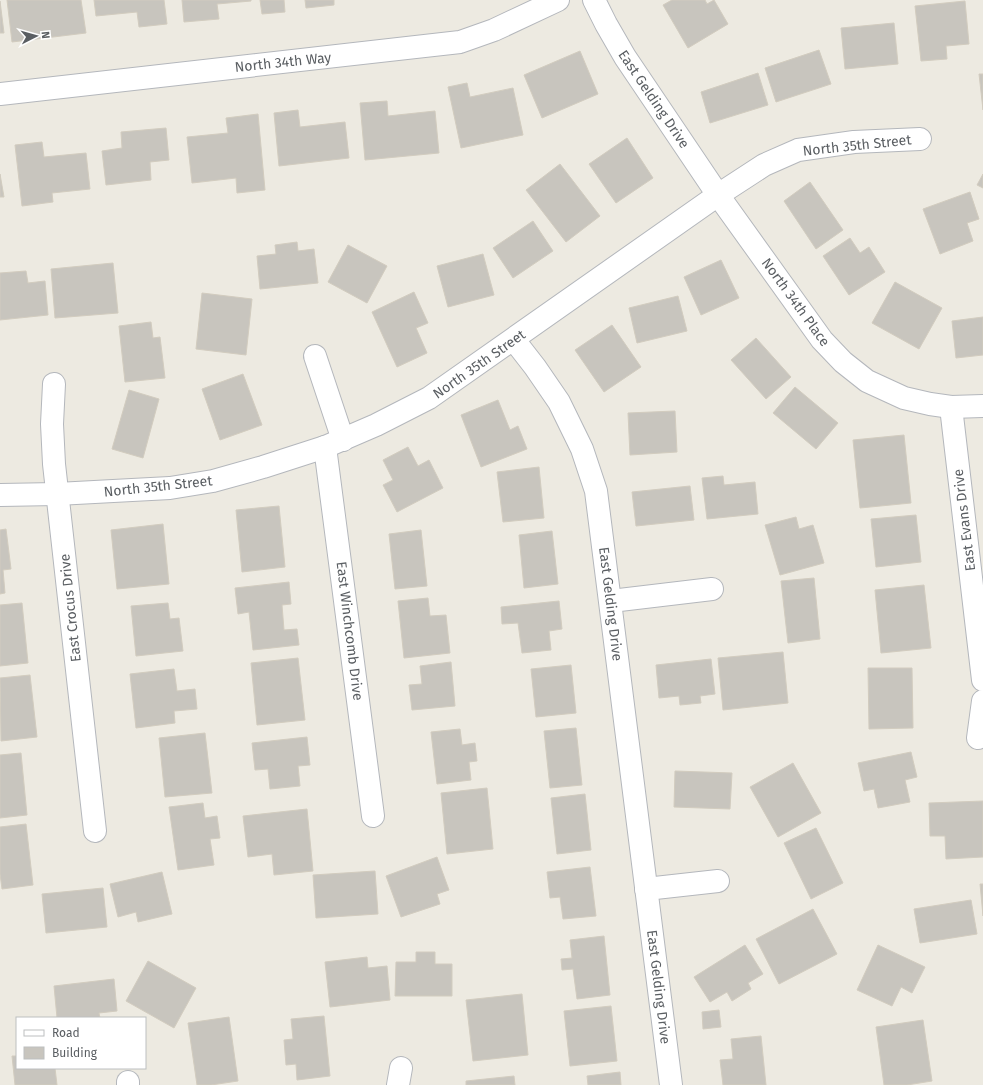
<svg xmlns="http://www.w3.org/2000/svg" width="983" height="1085" font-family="'Fira Sans',sans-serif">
  <rect width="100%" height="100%" fill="#edeae1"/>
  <g fill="#c8c5be" stroke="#d2ccbf">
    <path d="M7,0H81L86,33L12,42Z"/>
    <path d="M94,0H164L167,24L139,27L137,12L96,16Z"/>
    <path d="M182,0H251V1L217,4L219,19L184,22Z"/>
    <path d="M260,0H284L285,12L262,14Z"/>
    <path d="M305,0H334V5L306,8Z"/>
    <path d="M672,0H705L707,4L714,0L728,24L688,48L663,5Z"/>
    <path d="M0,1L4,33H0Z"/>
    <path d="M965,1L969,44L946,46L947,59L921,61L915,6Z"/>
    <path d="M894,23L898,64L845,69L841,28Z"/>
    <path d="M819,50L831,84L776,102L765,68Z"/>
    <path d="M580,51L598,94L542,118L524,75Z"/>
    <path d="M758,73L768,105L710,123L701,92Z"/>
    <path d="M979,74H983V110Z"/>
    <path d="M467,83L470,97L513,88L523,135L461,148L448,87Z"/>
    <path d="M387,101L388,116L435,111L439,153L365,160L360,103Z"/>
    <path d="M298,110L300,127L345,122L349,158L279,166L274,113Z"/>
    <path d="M258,114L265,190L237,193L236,178L192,183L187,137L228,133L226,118Z"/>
    <path d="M166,128L169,160L150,162L151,180L106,185L102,151L122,148L121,132Z"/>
    <path d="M627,138L653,178L616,203L589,164Z"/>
    <path d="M42,142L44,157L86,153L90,189L52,193L53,202L22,206L15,145Z"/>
    <path d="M560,164L600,216L566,242L526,190Z"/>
    <path d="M0,174L4,197H0Z"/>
    <path d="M983,174V188L977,185Z"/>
    <path d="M810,182L843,230L816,249L784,201Z"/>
    <path d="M970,192L979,219L967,223L973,241L940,254L923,209Z"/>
    <path d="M533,221L553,251L513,278L493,248Z"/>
    <path d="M850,238L860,253L869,247L885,272L849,295L823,256Z"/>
    <path d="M297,242L298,251L314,249L318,283L260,289L257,256L276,254L275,245Z"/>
    <path d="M348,245L387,266L367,303L328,282Z"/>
    <path d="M483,254L494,295L448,307L437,266Z"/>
    <path d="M721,260L739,298L701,315L684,277Z"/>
    <path d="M113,263L118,313L55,318L51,269Z"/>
    <path d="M26,271L28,283L45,281L48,315L0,320V273Z"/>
    <path d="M895,282L942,308L919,349L872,323Z"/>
    <path d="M414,292L428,323L416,328L427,353L397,367L372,312Z"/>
    <path d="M202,293L252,299L246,355L196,349Z"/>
    <path d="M678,296L687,331L637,343L629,308Z"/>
    <path d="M983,317V355L956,358L952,321Z"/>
    <path d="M151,322L153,338L160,337L165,378L125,382L119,326Z"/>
    <path d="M612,325L641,367L604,392L575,350Z"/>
    <path d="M756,338L791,377L766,399L731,360Z"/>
    <path d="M243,374L262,425L220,440L202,389Z"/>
    <path d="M795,387L838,423L816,449L773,413Z"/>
    <path d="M129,390L159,399L143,458L112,449Z"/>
    <path d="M498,400L510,430L518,426L527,449L481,467L461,415Z"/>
    <path d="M675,411L677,452L630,455L628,413Z"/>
    <path d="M904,435L911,503L860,508L853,440Z"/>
    <path d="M408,447L418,466L429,460L443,488L397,512L383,485L393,480L383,460Z"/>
    <path d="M539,467L544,518L503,522L497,472Z"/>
    <path d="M723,476L724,485L755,482L758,514L707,519L702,478Z"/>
    <path d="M690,486L694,520L636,526L632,492Z"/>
    <path d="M279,506L285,567L242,572L236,510Z"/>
    <path d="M916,515L921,562L876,567L871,519Z"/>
    <path d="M796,517L799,529L813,525L824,563L780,575L765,525Z"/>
    <path d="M163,524L169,584L117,589L111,530Z"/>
    <path d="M6,529L11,569L3,570L5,593L0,594V530Z"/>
    <path d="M421,530L427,586L395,589L389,534Z"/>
    <path d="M552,531L558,584L524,588L519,535Z"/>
    <path d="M814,578L820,639L788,643L781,581Z"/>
    <path d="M289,582L291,604L282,605L284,630L297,629L299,645L253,650L249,612L238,614L235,588Z"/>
    <path d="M924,585L931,648L881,653L875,590Z"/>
    <path d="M428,598L430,616L446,615L450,653L404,658L398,601Z"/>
    <path d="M559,601L562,629L549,631L551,650L522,653L518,623L502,624L501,607Z"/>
    <path d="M22,603L28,663L0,666V605Z"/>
    <path d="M168,603L170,619L179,618L183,651L136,656L131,606Z"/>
    <path d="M783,652L788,703L723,710L718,658Z"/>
    <path d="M298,658L305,720L257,725L251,663Z"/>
    <path d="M711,659L715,694L700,696L701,703L680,705L679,696L659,698L656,665Z"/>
    <path d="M451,662L455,706L412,710L409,685L422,684L420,666Z"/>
    <path d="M571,665L576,713L536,717L531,669Z"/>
    <path d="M868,668H912L913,728L869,729Z"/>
    <path d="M174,669L177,691L195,689L197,709L174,711L175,723L136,728L130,674Z"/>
    <path d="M30,675L37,737L1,741L0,678Z"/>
    <path d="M576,728L582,785L550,788L544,731Z"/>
    <path d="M460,729L462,745L475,743L477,761L469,762L471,780L437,784L431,732Z"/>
    <path d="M205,733L212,793L165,797L159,738Z"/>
    <path d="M307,737L310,765L298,766L300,786L270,789L268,769L255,770L252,743Z"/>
    <path d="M911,752L917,777L905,780L910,802L878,808L874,789L864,791L858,763Z"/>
    <path d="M21,753L27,815L0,818V755Z"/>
    <path d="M793,763L821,813L778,837L750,787Z"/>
    <path d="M675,771L732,773L730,809L674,807Z"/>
    <path d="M487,788L493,849L447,854L441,793Z"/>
    <path d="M585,794L591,850L557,854L551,798Z"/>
    <path d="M983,801V857L946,859L945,836H930L929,803Z"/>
    <path d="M203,803L205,818L217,816L220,838L210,839L214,865L178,870L169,807Z"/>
    <path d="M307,809L313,871L274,875L272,854L248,857L243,816Z"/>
    <path d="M26,824L33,885L2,889L0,874V827Z"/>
    <path d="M816,828L843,883L811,899L784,843Z"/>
    <path d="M437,857L449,890L437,894L440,904L401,917L386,876Z"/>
    <path d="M590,867L596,916L563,919L560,897L550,898L547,872Z"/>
    <path d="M375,871L378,914L316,918L313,875Z"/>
    <path d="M162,872L172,914L138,922L136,912L118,917L110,884Z"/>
    <path d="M980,884H983V916Z"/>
    <path d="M103,888L107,927L46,933L42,894Z"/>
    <path d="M971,900L977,934L920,943L914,909Z"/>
    <path d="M813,909L837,954L779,984L756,939Z"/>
    <path d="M604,936L610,995L577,999L573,969L562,970L561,959L572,958L570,940Z"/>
    <path d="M745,945L763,974L748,983L751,989L732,1001L727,992L710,1002L694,977Z"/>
    <path d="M878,945L925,967L912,993L901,987L892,1006L857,990Z"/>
    <path d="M416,952H435V964H452V996H395L396,962H416Z"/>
    <path d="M367,957L368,968L387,966L390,1000L330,1007L325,962Z"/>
    <path d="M148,961L196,988L174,1028L126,1001Z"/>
    <path d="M114,979L117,1011L99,1013L100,1018H57L54,986Z"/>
    <path d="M522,994L528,1055L473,1061L466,1000Z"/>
    <path d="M611,1006L617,1061L570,1066L564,1011Z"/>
    <path d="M719,1010L721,1027L703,1029L702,1012Z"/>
    <path d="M324,1016L330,1076L297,1080L296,1064L286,1065L284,1040L293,1039L291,1019Z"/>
    <path d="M229,1017L238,1081L211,1085H197L188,1023Z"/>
    <path d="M923,1020L932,1081L907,1085H884L876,1027Z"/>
    <path d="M761,1036L766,1085H723L720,1060L733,1059L731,1039Z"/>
    <path d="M12,1056H17V1068H55L57,1085H15Z"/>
    <path d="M620,1072L621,1085H588L587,1076Z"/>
    <path d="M514,1076L515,1085H466V1081Z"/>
  </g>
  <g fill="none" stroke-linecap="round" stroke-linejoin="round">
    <g stroke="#b4b7bc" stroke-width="24">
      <g id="minor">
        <path d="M594,0L606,24L625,57L718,195L822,340L843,362L867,381L904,398L930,404L951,407L983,406"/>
        <path d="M0,94L460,42L494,30L558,0"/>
        <path d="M514,340L535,367L559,402L582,449L596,491L671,1085"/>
        <path d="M315,356L343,440"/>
        <path d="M54,384L52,424L54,464L95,831"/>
        <path d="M951,407L983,680"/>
        <path d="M325,447L373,816"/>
        <path d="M0,495L57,494L132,490L170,488L213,481L263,467L325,447L376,425L429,398L718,195L764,165L798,150L854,142L920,139"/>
        <path d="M611,601L712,589"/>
        <path d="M978,738L983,701"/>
        <path d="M646,889L718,881"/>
        <path d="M128,1082V1085"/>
        <path d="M398,1085L401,1068"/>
      </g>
    </g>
    <use href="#minor" stroke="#fff" stroke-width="22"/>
  </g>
  <g text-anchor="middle" stroke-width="3.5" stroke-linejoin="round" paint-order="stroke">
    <g font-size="14" fill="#5a5e62" stroke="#fff">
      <text transform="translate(283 62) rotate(-6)" y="5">North 34th Way</text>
      <text transform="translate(654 99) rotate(56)" y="5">East Gelding Drive</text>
      <text transform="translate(857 145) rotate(-6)" y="5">North 35th Street</text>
      <text transform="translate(796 302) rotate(54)" y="5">North 34th Place</text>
      <text transform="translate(479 364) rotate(-35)" y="5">North 35th Street</text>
      <text transform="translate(158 486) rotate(-6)" y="5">North 35th Street</text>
      <text transform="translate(964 520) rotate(-97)" y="5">East Evans Drive</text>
      <text transform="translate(611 604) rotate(83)" y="5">East Gelding Drive</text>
      <text transform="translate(70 608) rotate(-96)" y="5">East Crocus Drive</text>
      <text transform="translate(350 631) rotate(83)" y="5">East Winchcomb Drive</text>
      <text transform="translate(659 987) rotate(83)" y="5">East Gelding Drive</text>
    </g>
  </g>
  <rect x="16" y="1017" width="130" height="52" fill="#ffffff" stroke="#bdbfc0"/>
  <rect x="24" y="1030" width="20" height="6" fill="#ffffff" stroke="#bdbfc0"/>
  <text x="52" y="1037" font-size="12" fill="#5a5e62">Road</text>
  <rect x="24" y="1047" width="20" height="12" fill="#c8c5be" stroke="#bdbfc0"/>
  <text x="52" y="1057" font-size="12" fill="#5a5e62">Building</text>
  <g transform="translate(36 36) rotate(84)" stroke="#ffffff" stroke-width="3" paint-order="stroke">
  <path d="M0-3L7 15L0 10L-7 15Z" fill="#5a5e62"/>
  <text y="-6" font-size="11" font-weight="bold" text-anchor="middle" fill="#5a5e62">N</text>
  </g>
</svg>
